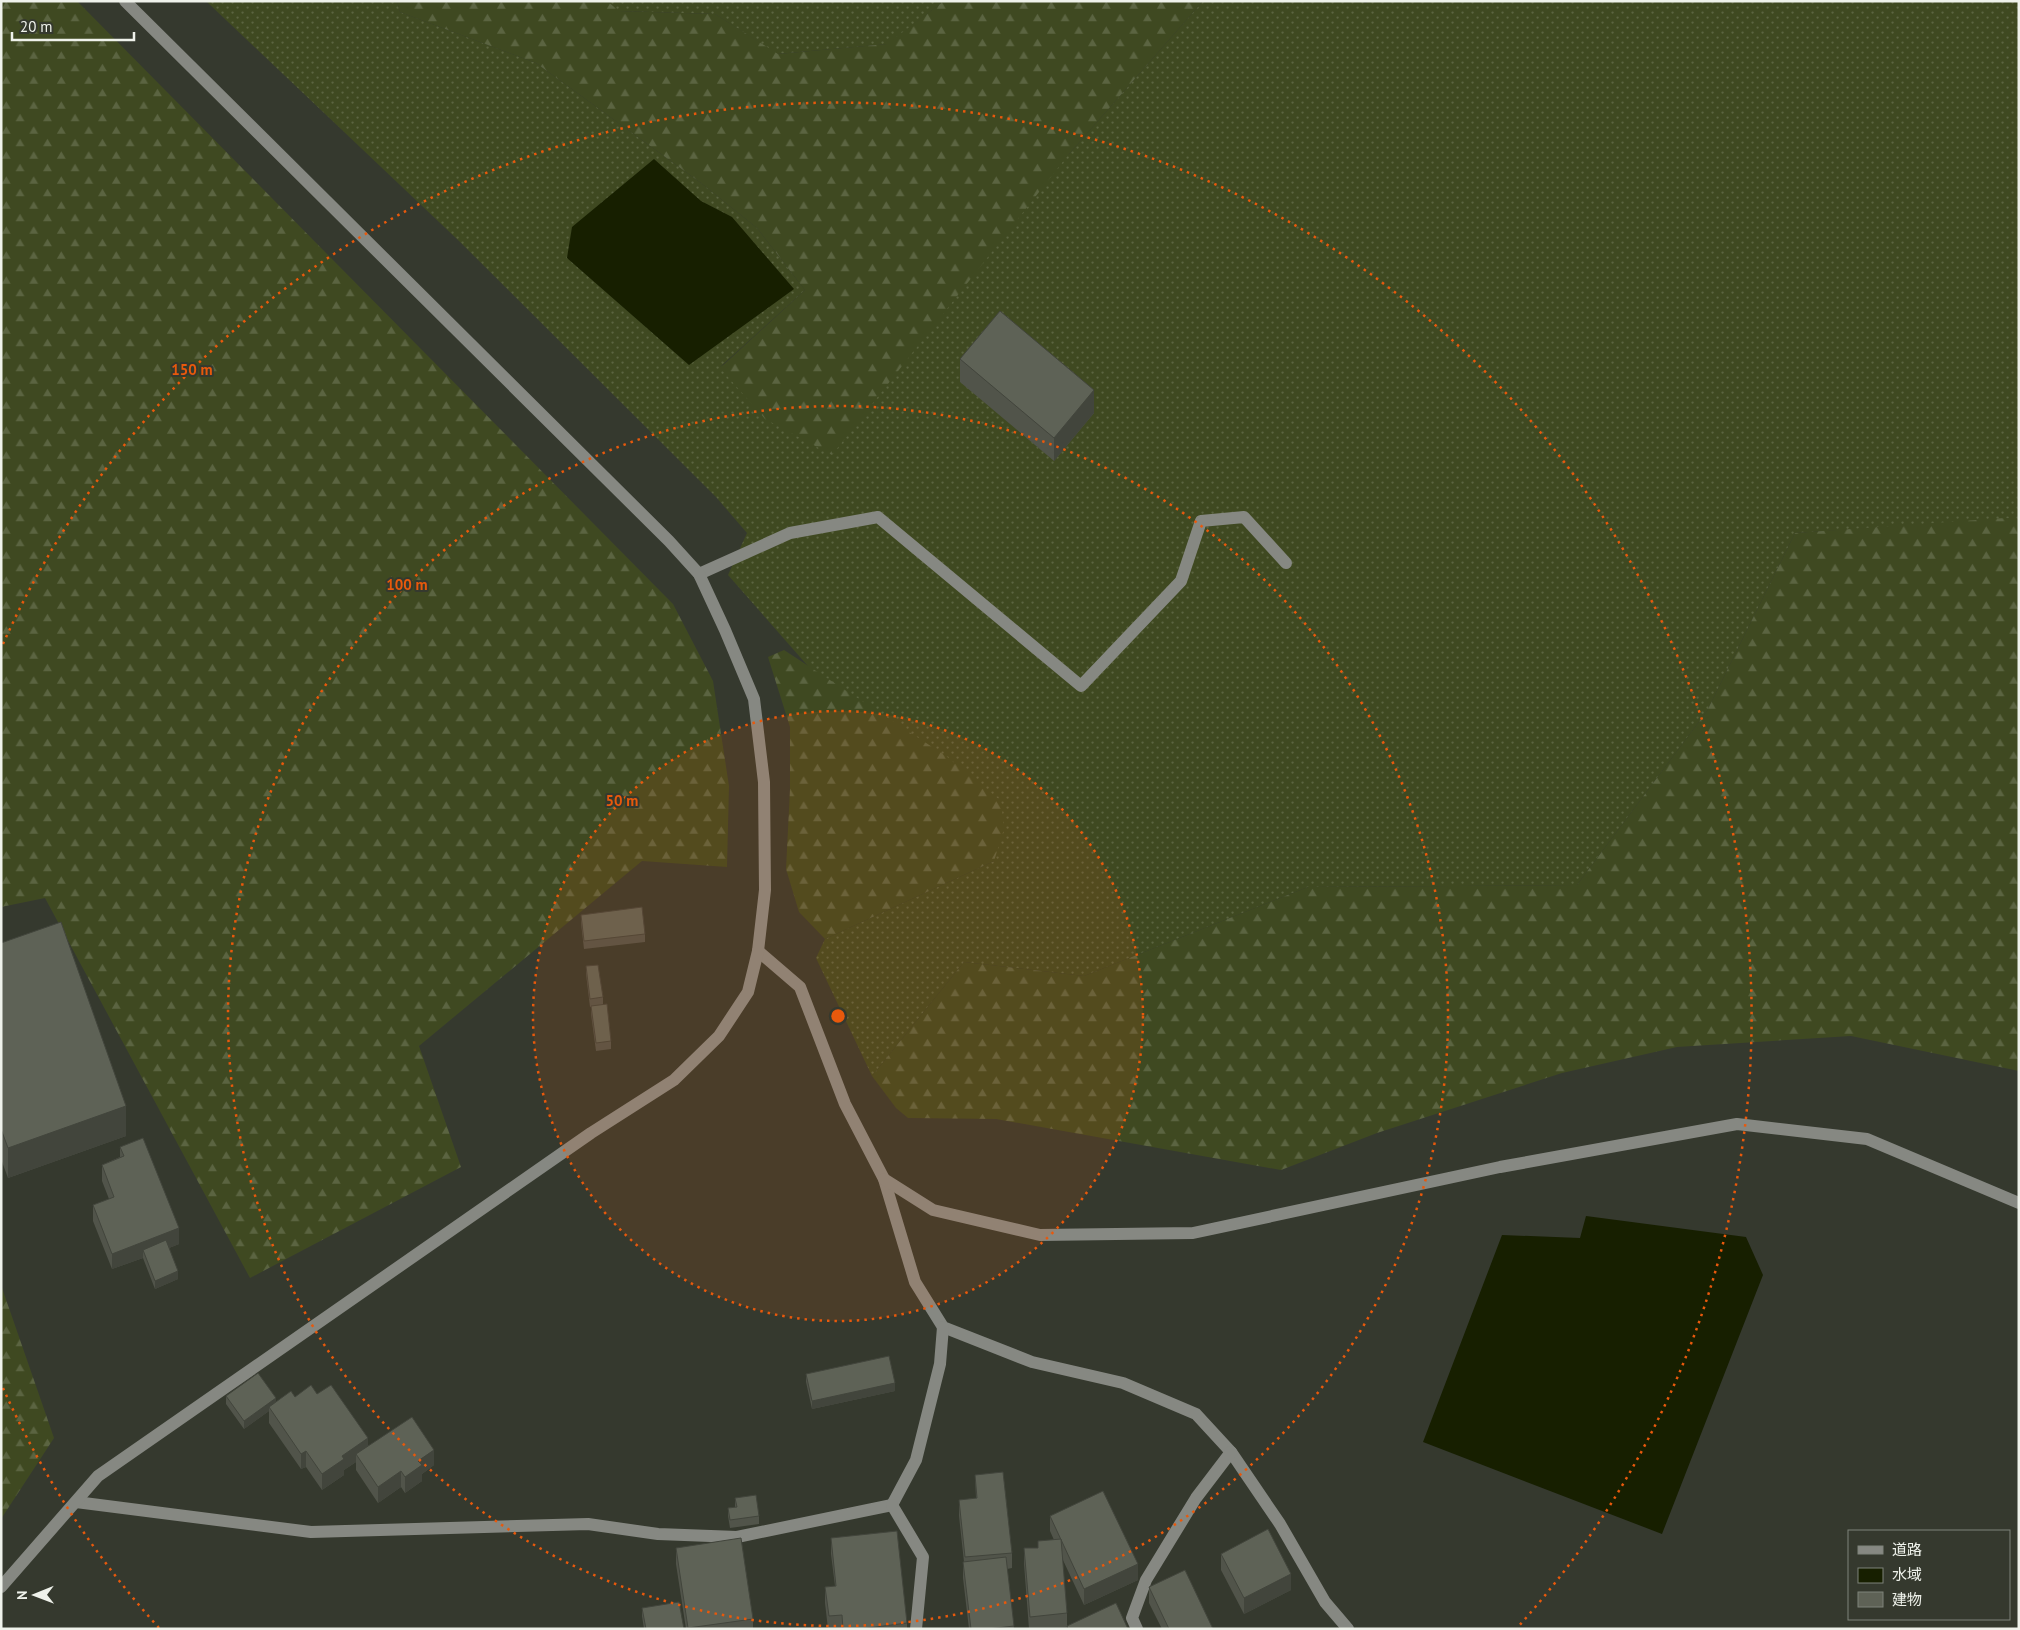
<svg xmlns="http://www.w3.org/2000/svg" width="2020" height="1630" font-family="'PT Sans','Noto Sans JP',sans-serif">
  <defs>
    <pattern id="grass-dots" width="8" height="8" patternUnits="userSpaceOnUse" patternTransform="scale(1.25)"><rect width="8" height="8" fill="#3f4921"/><path d="M2 2h.1M6 6h.1" fill="none" stroke="#5b6441" stroke-width="1.8" stroke-linecap="round"/></pattern>
    <pattern id="forest-firs" width="22" height="20" patternUnits="userSpaceOnUse" patternTransform="scale(1.25)"><rect width="22" height="20" fill="#3f4921"/><path d="M5 1l3.5 6h-7zM16 11l3.5 6h-7z" fill="#5b6441"/></pattern>
  </defs>
  <rect width="100%" height="100%" fill="#35392e"/>
  <g fill="url(#grass-dots)">
    <path d="M206,1H397L400,12L536,63L701,183L757,228L805,290L720,367L1069,154L1203,1H1360L1366,3L1369,1H2019V519L1795,533L1707,711L1577,885L1308,887L1084,976L964,962L872,1076L816,958L825,939L994,861L814,673L728,575L747,533L716,497L459,241Z"/>
    <path d="M607,1H944L888,44L777,54L715,14L618,11Z"/>
  </g>
  <g fill="url(#forest-firs)">
    <path d="M1,1H77L673,604L713,681L729,786L727,867L642,861L419,1046L461,1167L250,1278L45,898L1,907Z"/>
    <path d="M397,1H607L619,11L715,14L778,54L887,44L944,1H1203L1069,154L832,455L765,419L720,368L805,290L757,228L701,183L536,63L400,12Z"/>
    <path d="M2005,518L2019,519V1071L1851,1036L1677,1047L1562,1073L1377,1133L1281,1170L996,1119L908,1118L896,1108L872,1076L964,962L1084,976L1308,887L1577,885L1707,711L1795,533Z"/>
    <path d="M784,650L946,756L1001,801L1004,829L994,861L825,939L799,912L786,869L790,789V727L768,657Z"/>
    <path d="M1,1285L54,1438L1,1519Z"/>
  </g>
  <g fill="#171f00">
    <path d="M654,159L701,201L732,217L794,289L689,365L567,258L572,227Z"/>
    <path d="M1586,1216L1746,1237L1763,1275L1662,1534L1423,1442L1502,1235L1580,1238Z"/>
  </g>
  <g fill="none" stroke-linecap="round" stroke-linejoin="round">
    <g stroke="#868882" stroke-width="12">
      <path d="M699,574L790,533L878,517L1081,686L1181,581L1201,521L1244,517L1286,563"/>
      <path d="M758,951L800,987L845,1104L884,1179L915,1282L943,1327L1032,1362L1123,1383L1196,1414L1231,1452L1280,1524L1325,1602L1348,1629"/>
      <path d="M884,1179L933,1210L1040,1235L1193,1233L1500,1167L1737,1124L1867,1139L2019,1203"/>
      <path d="M76,1502L311,1532L588,1524L658,1534L737,1537L892,1505"/>
      <path d="M892,1505L916,1460L940,1364L943,1327"/>
      <path d="M892,1505L923,1557L916,1629"/>
      <path d="M1,1587L98,1476L591,1133L674,1080L719,1036L748,992L758,951L765,890L764,782L754,699L725,630L699,574L669,541L125,1"/>
      <path d="M1137,1629L1132,1618L1146,1580L1196,1498L1231,1452"/>
    </g>
  </g>
  <g fill="#51544a">
    <path d="M960,359L1094,413L1054,461L960,382Z"/>
    <path d="M581,915L645,934V942L584,949L581,923Z"/>
    <path d="M1,943L126,1136L8,1178L1,1159Z"/>
    <path d="M586,966L603,997V1005L611,1041V1049L596,1051L591,1014V1007H590L586,974Z"/>
    <path d="M120,1147L179,1244L169,1248L178,1279L155,1289L143,1258L112,1269L93,1221V1205L109,1199L102,1181V1165L120,1157Z"/>
    <path d="M806,1374L895,1391L812,1409L806,1382Z"/>
    <path d="M317,1394L368,1446L434,1465L422,1474V1481L405,1493L401,1487L378,1503L356,1470V1462L344,1470V1475L322,1490L306,1467L301,1469L269,1423V1411L244,1429L226,1404V1396L276,1402L295,1397Z"/>
    <path d="M975,1475L1012,1553V1568L1007,1569L1014,1629H969L963,1578V1562H964L959,1516V1500L976,1498Z"/>
    <path d="M735,1498L759,1516V1524L730,1528L728,1516V1508L735,1507Z"/>
    <path d="M1050,1516L1138,1580L1084,1605L1062,1558L1067,1613V1629H1029L1024,1564V1548H1038L1054,1540L1050,1531Z"/>
    <path d="M831,1538L907,1623V1629H828L825,1603V1587L835,1586L831,1554Z"/>
    <path d="M676,1548L753,1619V1629H686L676,1564Z"/>
    <path d="M1221,1554L1291,1590L1244,1614L1221,1570Z"/>
    <path d="M1149,1587L1213,1629H1162L1149,1603Z"/>
    <path d="M642,1608L684,1629H644L642,1616Z"/>
  </g>
  <g fill="#42453c">
    <path d="M1094,390V413L1054,461V438Z"/>
    <path d="M126,1106V1136L8,1178V1148Z"/>
    <path d="M179,1228V1244L146,1257L143,1250V1258L112,1269V1254Z"/>
    <path d="M178,1271V1279L155,1289V1281Z"/>
    <path d="M895,1383V1391L812,1409V1401Z"/>
    <path d="M276,1398V1406L269,1407V1411L244,1429V1421Z"/>
    <path d="M368,1438V1454H356V1462L344,1470V1475L322,1490V1474L342,1456Z"/>
    <path d="M434,1450V1465L422,1474V1481L405,1493V1477L418,1461Z"/>
    <path d="M306,1451V1467L301,1469V1454Z"/>
    <path d="M401,1471V1487L378,1503V1487Z"/>
    <path d="M1138,1564V1580L1084,1605V1589Z"/>
    <path d="M1291,1574V1590L1244,1614V1598Z"/>
  </g>
  <g fill="#5e6256" stroke="#42453c">
    <path d="M1000,311L1094,390L1054,438L960,359Z"/>
    <path d="M642,907L645,934L584,941L581,915Z"/>
    <path d="M61,922L126,1106L8,1148L1,1129V943Z"/>
    <path d="M598,965L603,997L590,999L586,966Z"/>
    <path d="M607,1004L611,1041L596,1043L591,1006Z"/>
    <path d="M143,1138L179,1228L112,1254L93,1205L114,1197L102,1165L124,1156L120,1147Z"/>
    <path d="M166,1240L178,1271L155,1281L143,1250Z"/>
    <path d="M889,1356L895,1383L812,1401L806,1374Z"/>
    <path d="M258,1373L276,1398L244,1421L226,1396Z"/>
    <path d="M311,1385L317,1394L331,1385L368,1438L342,1456L344,1459L322,1474L306,1451L301,1454L269,1407L291,1391L295,1397Z"/>
    <path d="M412,1417L434,1450L418,1461L422,1465L405,1477L401,1471L378,1487L356,1454Z"/>
    <path d="M1003,1472L1012,1553L965,1557L959,1500L977,1498L975,1475Z"/>
    <path d="M1103,1491L1138,1564L1084,1589L1050,1516Z"/>
    <path d="M756,1495L759,1516L730,1520L728,1508L737,1507L735,1498Z"/>
    <path d="M1268,1529L1291,1574L1244,1598L1221,1554Z"/>
    <path d="M897,1531L907,1623L860,1629H843L842,1615L829,1616L825,1587L836,1586L831,1538Z"/>
    <path d="M741,1538L753,1619L688,1628L676,1548Z"/>
    <path d="M1061,1539L1067,1613L1030,1617L1024,1548H1038V1541Z"/>
    <path d="M1006,1557L1014,1626L988,1629H971L963,1562Z"/>
    <path d="M1185,1570L1213,1629H1169L1149,1587Z"/>
    <path d="M679,1602L684,1629H646L642,1608Z"/>
    <path d="M1116,1603L1128,1629H1068L1067,1626Z"/>
  </g>
  <circle cx="838" cy="1016" r="305" fill="#e8590c" fill-opacity=".12"/>
  <g fill="none" stroke="#e8590c" stroke-width="2.5" stroke-dasharray="2.5 5">
    <circle cx="838" cy="1016" r="305"/>
    <circle cx="838" cy="1016" r="610"/>
    <path d="M159 1628A914 914 0 0 1 3 1388M3 644A914 914 0 1 1 1517 1628"/>
  </g>
  <circle cx="838" cy="1016" r="8" fill="#e8590c" stroke="#35392e" stroke-width="2.5"/>
  <g font-size="15" text-anchor="middle" font-weight="bold" fill="#e8590c" stroke="#35392e" stroke-width="4" stroke-linejoin="round" paint-order="stroke">
    <text x="192" y="375">150 m</text>
    <text x="407" y="590">100 m</text>
    <text x="622" y="806">50 m</text>
  </g>
  <rect width="2020" height="1630" fill="none" stroke="#eff2eb" stroke-width="5"/>
  <rect x="1848" y="1530" width="162" height="90" fill="#35392e" stroke="#7f837a"/>
  <rect x="1858" y="1546" width="25" height="8" fill="#868882" stroke="#7f837a"/>
  <text x="1892" y="1555" font-size="15" fill="#eff2eb">道路</text>
  <rect x="1858" y="1568" width="25" height="15" fill="#171f00" stroke="#7f837a"/>
  <text x="1892" y="1580" font-size="15" fill="#eff2eb">水域</text>
  <rect x="1858" y="1592" width="25" height="15" fill="#5e6256" stroke="#7f837a"/>
  <text x="1892" y="1605" font-size="15" fill="#eff2eb">建物</text>
  <g transform="translate(35 1595) rotate(269)" stroke="#35392e" stroke-width="4" paint-order="stroke">
  <path d="M0-4L9 19L0 12L-9 19Z" fill="#eff2eb"/>
  <text y="-8" font-size="14" font-weight="bold" text-anchor="middle" fill="#eff2eb">N</text>
  </g>
  <path d="M12 32v8h122v-8" fill="none" stroke="#eff2eb" stroke-width="2.5"/>
  <text x="20" y="32" font-size="15" fill="#eff2eb" stroke="#35392e" stroke-width="4" paint-order="stroke">20 m</text>
</svg>
